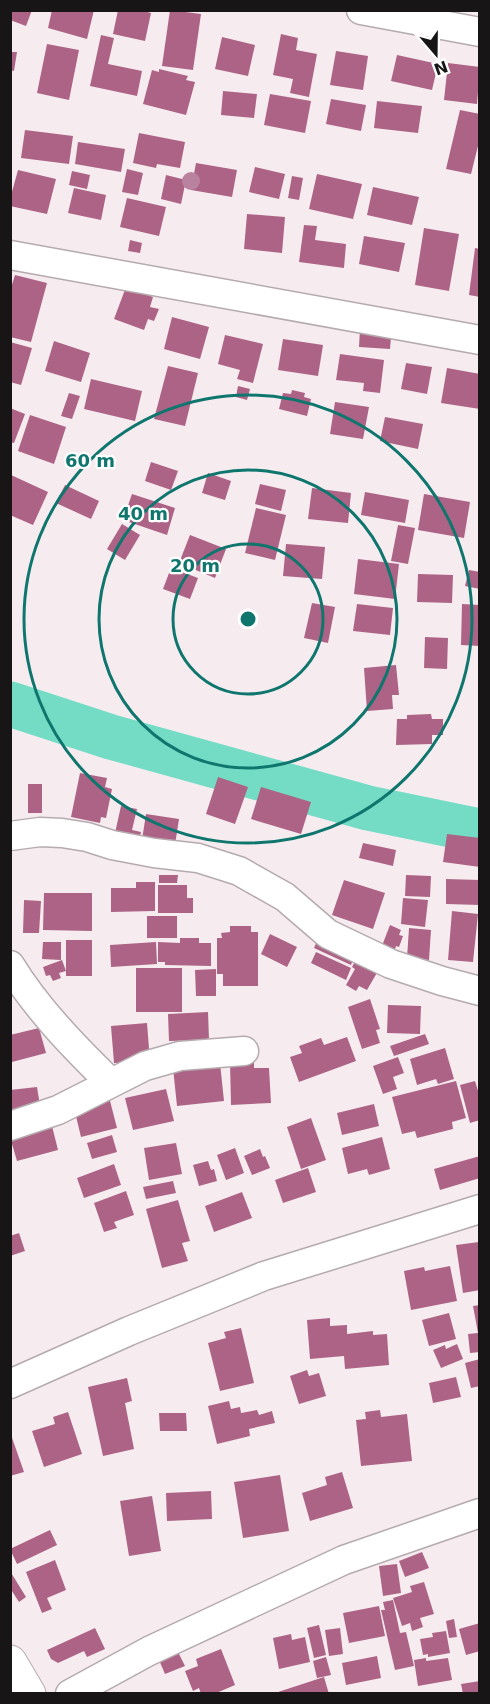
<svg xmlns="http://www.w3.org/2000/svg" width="490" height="1704" font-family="'DejaVu Sans',sans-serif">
  <rect width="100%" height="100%" fill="#f6ecf0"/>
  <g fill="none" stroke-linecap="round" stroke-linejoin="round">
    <path stroke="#74dcc5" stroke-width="45" d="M10,704L111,737L368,808L480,831"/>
  </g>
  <g fill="#ad6385">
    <path d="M10,10H32L26,26L10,20Z"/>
    <path d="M52,10H94L87,39L48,28Z"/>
    <path d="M118,10H141L151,13L145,41L113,34Z"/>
    <path d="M170,10L201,14L193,70L162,66Z"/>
    <path d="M281,34L298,38L296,50L317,54L309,97L290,93L293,79L273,75Z"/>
    <path d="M101,35L114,38L108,64L142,71L137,96L90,86Z"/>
    <path d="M222,37L255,45L248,76L215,69Z"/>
    <path d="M47,44L79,50L69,100L37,93Z"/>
    <path d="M336,51L368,56L363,90L330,85Z"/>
    <path d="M10,52H17L14,71L10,70Z"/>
    <path d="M397,55L438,64L432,90L391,81Z"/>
    <path d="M448,63L480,67L477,104L444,100Z"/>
    <path d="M159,69L188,76L186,80L195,82L186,115L143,104L152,70L159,72Z"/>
    <path d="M223,91L257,94L254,118L221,115Z"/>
    <path d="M270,94L311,101L305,133L264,125Z"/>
    <path d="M331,99L366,105L361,131L326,124Z"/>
    <path d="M377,101L422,106L418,133L374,128Z"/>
    <path d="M460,110L480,114V138L471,174L446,169Z"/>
    <path d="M25,130L73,136L69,164L21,158Z"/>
    <path d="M139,133L185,142L180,168L157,164L156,168L133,163Z"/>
    <path d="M78,142L125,149L121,172L75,164Z"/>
    <path d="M196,163L237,170L232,197L191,190Z"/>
    <path d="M255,167L285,174L279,199L249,192Z"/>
    <path d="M127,169L143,173L138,195L122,192Z"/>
    <path d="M18,170L56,179L47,214L10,206V199Z"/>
    <path d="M72,171L90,175L87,189L69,185Z"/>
    <path d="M317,174L362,184L353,219L309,209Z"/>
    <path d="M166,175L186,180L181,204L161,199Z"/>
    <path d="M292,176L303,178L299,200L288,198Z"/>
    <path d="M373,187L419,197L412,225L367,215Z"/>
    <path d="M74,188L106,195L101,220L68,213Z"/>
    <path d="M127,198L166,207L159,236L120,227Z"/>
    <path d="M247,214L285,217L282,253L244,249Z"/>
    <path d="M304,225L317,226L315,240L346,244L344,268L299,262Z"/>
    <path d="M424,228L459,234L449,291L415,285Z"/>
    <path d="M364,236L405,243L399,272L359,264Z"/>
    <path d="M130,240L142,243L140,253L128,251Z"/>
    <path d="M475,248L480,249V297L469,295Z"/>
    <path d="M15,275L47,283L31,342L10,337V291Z"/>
    <path d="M126,287L153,297L150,307L159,309L154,321L148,319L144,330L114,319Z"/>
    <path d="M172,317L209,327L200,359L164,349Z"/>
    <path d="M360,329L378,330L377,336L391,337L390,349L359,347Z"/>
    <path d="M225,335L263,344L253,383L237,379L240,370L218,364Z"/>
    <path d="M283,339L323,345L318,376L278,370Z"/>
    <path d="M54,341L90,353L81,382L45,371Z"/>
    <path d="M10,342L32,348L21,385L10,382Z"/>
    <path d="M340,354L384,360L380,393L363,391L364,383L336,380Z"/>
    <path d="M406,363L432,367L427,394L401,389Z"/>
    <path d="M168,366L198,373L185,426L154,419Z"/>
    <path d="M447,368L480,374V409L441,403Z"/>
    <path d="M91,379L142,391L135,421L84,409Z"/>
    <path d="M238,386L250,389L247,400L236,397Z"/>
    <path d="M292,390L305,393L304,397L311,399L307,416L279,409L283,393L291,394Z"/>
    <path d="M69,393L80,396L72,419L61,416Z"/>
    <path d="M335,402L369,407L363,439L330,434Z"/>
    <path d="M10,408L25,414L14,443L10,442Z"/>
    <path d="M30,415L66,427L54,464L18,451Z"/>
    <path d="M385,417L423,424L418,449L380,441Z"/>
    <path d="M151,462L178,471L171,490L145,481Z"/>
    <path d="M208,473L231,481L225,500L202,493Z"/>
    <path d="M11,475L48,492L33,525L10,515Z"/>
    <path d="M260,484L286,490L281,511L255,504Z"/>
    <path d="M65,485L99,501L91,519L56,503Z"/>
    <path d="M312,488L351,493L348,523L308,519Z"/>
    <path d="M365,492L409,500L405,523L361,515Z"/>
    <path d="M132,494L175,508L167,535L123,520Z"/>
    <path d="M424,494L470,502L464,538L418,530Z"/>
    <path d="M256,508L286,515L275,560L245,553Z"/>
    <path d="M122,524L140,535L125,560L107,549Z"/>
    <path d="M398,525L415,528L408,564L391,561Z"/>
    <path d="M190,535L226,549L215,578L179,563Z"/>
    <path d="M286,544L325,547L322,579L283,576Z"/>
    <path d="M358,559L399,564L395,599L354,594Z"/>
    <path d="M171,568L198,578L190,599L163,589Z"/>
    <path d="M469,570L480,572V589L465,586Z"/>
    <path d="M418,574L453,575L452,603L417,602Z"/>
    <path d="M312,603L335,607L328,643L304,638Z"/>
    <path d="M357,604L393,608L390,635L353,631Z"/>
    <path d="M462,604L480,605V646L461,645Z"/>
    <path d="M425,637L448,638L447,669L424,668Z"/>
    <path d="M396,665L399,695H392L393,709L367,711L364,668Z"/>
    <path d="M431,714L432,719H443V735H432V744L396,745L397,719H407V715Z"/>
    <path d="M80,773L107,778L105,787L112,789L106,818L101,817L100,823L71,817Z"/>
    <path d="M218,777L248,787L235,824L206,814Z"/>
    <rect x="28" y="784" width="14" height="29"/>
    <path d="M261,787L311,802L301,834L251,819Z"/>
    <path d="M121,806L137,809L132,830L141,832L137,847L113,842Z"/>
    <path d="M146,814L179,819L174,851L141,846Z"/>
    <path d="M447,834L480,838V867L443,862Z"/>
    <path d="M363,843L396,850L393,866L359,858Z"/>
    <path d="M159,875H178L177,883H159Z"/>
    <path d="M406,875L431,876L430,897L405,896Z"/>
    <path d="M446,879L480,880V905L446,904Z"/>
    <path d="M344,880L385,893L373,929L332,915Z"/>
    <path d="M136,882H155V911L111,912V888H136Z"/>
    <path d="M158,885H187V898H193V913H158Z"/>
    <path d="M44,893H92V931L43,930Z"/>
    <path d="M403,898L428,900L425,927L401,924Z"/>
    <path d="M24,900L41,901L39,933H23Z"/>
    <path d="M452,911L478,914L473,962L448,960Z"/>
    <rect x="147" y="916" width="30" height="22"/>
    <path d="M390,925L401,930L399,935L403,936L399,947L396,946L393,956L380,951Z"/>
    <path d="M230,926H251V932H258V986H223V974H217V938H222L221,933L230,932Z"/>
    <path d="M409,928L431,930L429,960L407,958Z"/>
    <path d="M270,934L297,947L287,967L261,954Z"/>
    <path d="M180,938H199V943H211V966L165,965V962H158V942L180,943Z"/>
    <path d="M318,939L355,955L351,965L314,948Z"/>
    <rect x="66" y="940" width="26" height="36"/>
    <path d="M43,942H61V960L42,959Z"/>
    <path d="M156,942L157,964L111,967L110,945Z"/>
    <path d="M316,952L351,968L346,980L311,963Z"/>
    <path d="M358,956L378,971L367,990L359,986L356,991L346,985L355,969L352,967Z"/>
    <path d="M62,960L66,971L59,973L61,978L53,981L50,975L46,976L43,967Z"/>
    <rect x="136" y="968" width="46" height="44"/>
    <path d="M216,969V996H196L195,970Z"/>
    <path d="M370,999L380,1029L376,1030L380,1043L362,1049L348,1007Z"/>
    <path d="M388,1005L421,1006L420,1034L387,1033Z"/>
    <path d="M208,1012L209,1040L169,1041L168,1014Z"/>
    <path d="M147,1023L150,1061L114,1063L111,1026Z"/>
    <path d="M39,1028L46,1053L12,1062L10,1035Z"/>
    <path d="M425,1034L429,1044L394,1056L390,1046Z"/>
    <path d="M347,1037L356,1061L299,1082L290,1057L302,1053L299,1046L321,1038L324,1045Z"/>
    <path d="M445,1048L454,1079L438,1084L436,1079L417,1085L410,1059Z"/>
    <path d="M398,1057L404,1073L393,1077L397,1089L383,1094L373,1066Z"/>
    <path d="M254,1061V1068H269L271,1103L231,1105L230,1062Z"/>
    <path d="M220,1063L224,1101L177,1106L173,1068Z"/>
    <path d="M456,1081L466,1118L452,1122L453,1129L417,1138L415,1131L402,1134L392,1097Z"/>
    <path d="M475,1081L480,1097V1120L470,1123L460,1085Z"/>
    <path d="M37,1087L41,1112L10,1116V1090Z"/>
    <path d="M166,1089L174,1121L133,1130L125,1098Z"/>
    <path d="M109,1097L117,1128L81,1137L75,1112Z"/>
    <path d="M374,1104L379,1126L342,1135L337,1113Z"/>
    <path d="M311,1118L326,1160L301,1169L287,1127Z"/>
    <path d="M52,1126L58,1150L17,1161L10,1137Z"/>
    <path d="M112,1135L117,1152L92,1159L87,1143Z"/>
    <path d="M382,1137L390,1169L369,1175L367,1169L348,1174L342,1148Z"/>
    <path d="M176,1143L182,1174L149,1180L144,1148Z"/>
    <path d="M235,1148L244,1173L226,1180L217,1155Z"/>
    <path d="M260,1149L263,1157L265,1156L270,1168L252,1175L244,1156Z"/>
    <path d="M480,1156V1178L440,1190L434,1169Z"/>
    <path d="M208,1161L211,1170L214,1169L217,1181L199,1186L193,1165Z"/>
    <path d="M114,1164L121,1185L84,1198L77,1178Z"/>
    <path d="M308,1168L316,1192L283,1203L275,1180Z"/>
    <path d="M173,1181L176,1193L146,1199L143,1187Z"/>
    <path d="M126,1191L134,1215L114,1222L117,1228L104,1232L94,1203Z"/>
    <path d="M242,1192L252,1218L214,1232L205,1206Z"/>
    <path d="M178,1200L190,1241L182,1243L188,1261L162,1268L146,1209Z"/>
    <path d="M19,1233L25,1251L10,1256V1236Z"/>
    <path d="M479,1242L480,1290L463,1293L456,1245Z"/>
    <path d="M450,1266L457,1301L411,1310L404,1271L424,1267L425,1271Z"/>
    <path d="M480,1305V1352L470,1353L468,1334L478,1333L473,1306Z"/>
    <path d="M449,1313L456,1339L429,1346L422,1320Z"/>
    <path d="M330,1318V1326L347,1325V1334L373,1331V1335L387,1334L389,1365L345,1369L344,1356L310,1359L307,1320Z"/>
    <path d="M241,1328L254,1383L220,1391L208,1343L226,1338L224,1332Z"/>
    <path d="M457,1344L463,1359L441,1368L433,1350L445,1345L446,1349Z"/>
    <path d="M480,1359V1386L471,1388L465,1363Z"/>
    <path d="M307,1370L309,1376L319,1373L326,1396L299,1404L290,1376Z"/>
    <path d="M456,1377L461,1397L433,1403L429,1383Z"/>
    <path d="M127,1378L132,1401L125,1403L134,1449L103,1456L88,1387Z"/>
    <path d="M229,1401L231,1409L240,1407L241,1413L257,1410L259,1415L272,1411L275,1423L249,1429L250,1436L217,1444L208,1406Z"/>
    <path d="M380,1410L381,1417L407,1414L412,1461L361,1466L356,1420L366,1419L365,1412Z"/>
    <path d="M68,1412L82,1454L44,1467L32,1431L55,1424L53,1417Z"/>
    <path d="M159,1413H186L187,1431H160Z"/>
    <path d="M10,1432L24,1472L10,1476Z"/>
    <path d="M342,1472L353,1508L310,1521L302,1493L327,1485L325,1477Z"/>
    <path d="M280,1475L289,1531L243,1538L234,1482Z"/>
    <path d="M211,1491L212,1519L167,1521L166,1493Z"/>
    <path d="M152,1496L161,1551L129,1556L120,1501Z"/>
    <path d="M50,1530L57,1545L17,1564L10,1549Z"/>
    <path d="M422,1552L429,1568L405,1577L399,1561Z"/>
    <path d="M55,1560L66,1590L47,1598L52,1609L42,1613L26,1572Z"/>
    <path d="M397,1564L401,1593L383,1596L379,1566Z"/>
    <path d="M10,1571L26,1597L19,1602L10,1588Z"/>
    <path d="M424,1582L434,1614L420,1618L423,1627L412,1631L410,1623L402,1626L393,1598L412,1592L410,1586Z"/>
    <path d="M393,1600L400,1633L406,1632L414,1666L395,1670L381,1610H385L383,1602Z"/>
    <path d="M379,1606L385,1636L349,1643L343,1613Z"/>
    <path d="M454,1619L457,1637L449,1638L446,1621Z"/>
    <path d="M480,1623V1651L466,1655L459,1629Z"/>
    <path d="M319,1625L326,1655L314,1658L307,1628Z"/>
    <path d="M95,1628L105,1649L87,1657L84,1651L58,1663L51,1659L47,1650Z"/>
    <path d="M340,1628L343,1654L329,1656L325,1630Z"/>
    <path d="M446,1631L450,1653L428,1657V1654L423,1655L420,1639L433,1637L432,1633Z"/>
    <path d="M291,1634L292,1640L305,1637L310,1662L279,1669L273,1638Z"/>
    <path d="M221,1649L235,1685L214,1694H201L199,1688L193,1691L185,1671L198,1666L196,1659Z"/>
    <path d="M178,1652L185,1666L165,1674L159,1660Z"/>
    <path d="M377,1656L381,1678L346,1685L342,1663Z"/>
    <path d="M326,1657L331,1675L317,1678L313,1661Z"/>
    <path d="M426,1658V1661L448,1658L452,1680L418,1686L414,1660Z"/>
    <path d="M324,1677L329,1694H275V1693Z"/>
    <path d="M480,1681V1694H463L461,1684Z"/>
  </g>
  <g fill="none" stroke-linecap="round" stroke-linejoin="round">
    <g stroke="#b5abaf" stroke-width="31">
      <g id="street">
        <path d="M361,10L480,32"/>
        <path d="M10,255L480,340"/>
        <path d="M10,836L40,832L62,833L87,837L112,845L154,853L198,858L239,871L285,897L328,934L391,964L442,981L480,991"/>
        <path d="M10,965C37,1009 74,1047 110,1082"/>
        <path d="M10,1126L58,1110L145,1066L180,1056L244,1051"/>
        <path d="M10,1384L129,1331L264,1276L480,1209"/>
        <path d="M70,1694L149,1651L344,1560L480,1513"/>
      </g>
    </g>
    <g stroke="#b5abaf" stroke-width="35">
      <path id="secondary" d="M10,1662L29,1694"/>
    </g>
    <use href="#street" stroke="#fff" stroke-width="28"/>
    <use href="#secondary" stroke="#fff" stroke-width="33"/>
  </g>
  <circle fill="#b9829e" cx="191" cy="181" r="9"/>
  <g fill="none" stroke="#0f766e" stroke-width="3">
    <circle cx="248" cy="619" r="75"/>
    <circle cx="248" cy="619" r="149"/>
    <circle cx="248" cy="619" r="224"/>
  </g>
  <circle cx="248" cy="619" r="9" fill="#0f766e" stroke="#fff" stroke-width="3"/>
  <g font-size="18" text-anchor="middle" font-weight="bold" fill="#0f766e" stroke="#fff" stroke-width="4.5" stroke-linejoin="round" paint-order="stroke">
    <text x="90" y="467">60 m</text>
    <text x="143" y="520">40 m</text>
    <text x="195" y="572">20 m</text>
  </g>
  <rect width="490" height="1704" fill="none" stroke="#181516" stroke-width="24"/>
  <g transform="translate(436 54) rotate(160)" stroke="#ffffff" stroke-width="4.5" paint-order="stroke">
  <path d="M0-4.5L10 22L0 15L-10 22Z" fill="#181516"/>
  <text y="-9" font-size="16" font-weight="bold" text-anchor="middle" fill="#181516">N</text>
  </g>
</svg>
